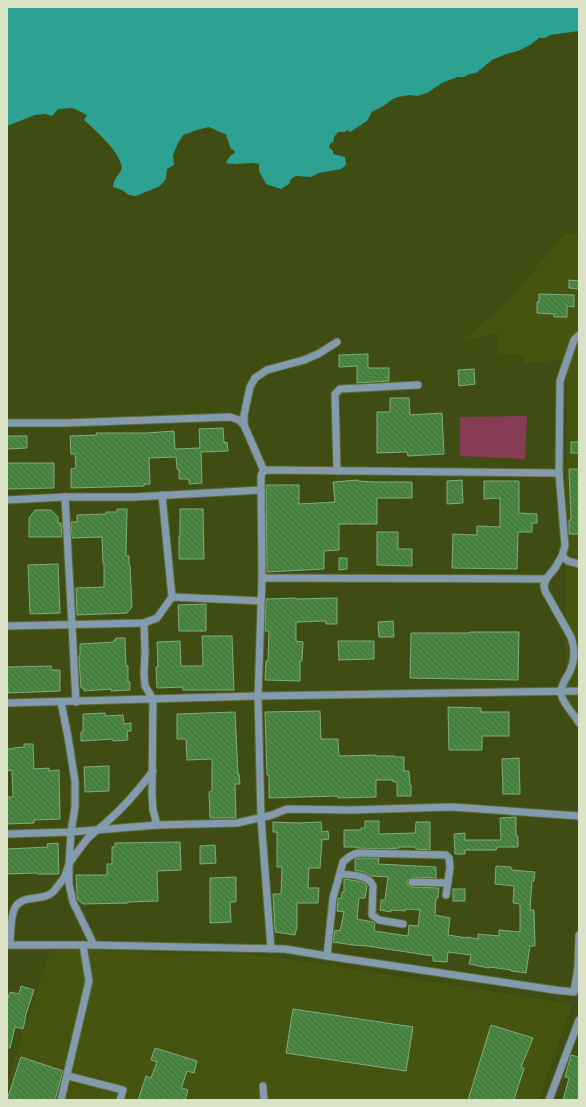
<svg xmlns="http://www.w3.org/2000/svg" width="586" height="1107" font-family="'Fira Sans',sans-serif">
  <defs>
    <pattern id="building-back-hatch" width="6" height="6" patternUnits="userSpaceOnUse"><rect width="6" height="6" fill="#46893f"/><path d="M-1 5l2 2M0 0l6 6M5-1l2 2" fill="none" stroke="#446d3d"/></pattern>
  </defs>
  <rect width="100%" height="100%" fill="#3f4d13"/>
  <g fill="#455510">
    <path d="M564,234H579V734L565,694L567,360L525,363L524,355L501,354L499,352L498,347L497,334L463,340L508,302Z"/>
    <path d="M51,947L158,953L249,954L288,959L572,1004L539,1100H7V1083Z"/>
  </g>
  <path fill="#883b54" d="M527,416L525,459L460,456V417Z"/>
  <path fill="#2ea292" d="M7,7H579V31L550,35L545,38H539L530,45L518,51L506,54L492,60L476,73L469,74L464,77H457L442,83L427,93L417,96L409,95L398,97L393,99L385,105L372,112L367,121L350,132L347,130L345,132H338L334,137L333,143L331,142L329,147L333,151V154L345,157L346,165L341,169L319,173L311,177L296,176L291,179L289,184L281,189L266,184L259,171V164C252,162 243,164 236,164C233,164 229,163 226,163L230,156L235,153L234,150L231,149L227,138L226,136L227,135L209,127L197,130L183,135L178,143L173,155L174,165L167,169L166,179L162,184L158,187L143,193L136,196L129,195L122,190L113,187C113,184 114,181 116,178C117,176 120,173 121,170C126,157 94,129 84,120L87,115L73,108L58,109L52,116L45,114L35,115L7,126Z"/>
  <g fill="url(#building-back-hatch)" stroke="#82ac7d">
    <path d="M569,280L579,281V289L569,288Z"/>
    <path d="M539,294L574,295V307L567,306V317H554V314L537,313V302H539Z"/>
    <path d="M368,354V368H389V381L357,383V366L339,367V355Z"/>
    <path d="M474,369L475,384L459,386L458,370Z"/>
    <path d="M390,398H409L410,415L442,413L444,454L408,456L407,452L377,453V412H390Z"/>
    <path d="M223,428L224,443L227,442L228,451L201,452L202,483L189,484V479H179V469H177L176,457L149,458L150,484H144V486L71,488V469L76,468L75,454H71L70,436L97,435L96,433H147L174,431L175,449L200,448L199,429Z"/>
    <path d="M7,436H27V448L7,449Z"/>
    <rect x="571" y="442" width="8" height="11"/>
    <path d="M7,463H54V488L7,489Z"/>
    <path d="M569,469H579V534H569V520H571Z"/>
    <path d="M358,480V481L374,482H412V498H377V524H339V550L324,551V569L267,572L266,485H299V504L335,502L333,482Z"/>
    <path d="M462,480L463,503L447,504V481Z"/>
    <path d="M484,481H519V513L537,514V523H532V532H518L517,569L452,568L453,534L477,535V526L500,527V498L484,499Z"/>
    <path d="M117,509H127L126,556H129V565H130L132,607L127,613L77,615L76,588L104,587V563H103L102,537L72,538L71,522H77V515L106,514V512H117Z"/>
    <path d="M180,509H203L204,559H179V536H180Z"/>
    <path d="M35,510H51L58,517V523H61L62,537H29V518Z"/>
    <path d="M377,532H398V549H412V566L377,565Z"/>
    <path d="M339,558H347V569L339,570Z"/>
    <path d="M58,564L60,613L30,614L28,565Z"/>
    <path d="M296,598V599L337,598V624H326V621L296,622V641L303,642L302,661H300V681L265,680L266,661H268L269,631H265L266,599Z"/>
    <path d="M206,604V631H179L178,605Z"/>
    <path d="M393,621L394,637H379L378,622Z"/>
    <path d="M470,632H519L518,680L410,678L411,633H470Z"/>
    <path d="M202,636H232L234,690H183V687L157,688L156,667H158L157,642L180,641L181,666H203Z"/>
    <path d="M116,638H125L126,666H128V682H130V690L111,691V689L84,691V688H81L79,660V656L80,655V644L114,642V640H116Z"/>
    <path d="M338,641H374V659L339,660Z"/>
    <path d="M51,666L52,670H60V691L8,693L7,667Z"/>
    <path d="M448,707L481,708V712H509V736H482V750H449Z"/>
    <path d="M320,711L321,739H338L339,756L376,755V756H395V757H404V771H409L410,785H411V796H397V782H393V780H376V797L338,798V796L269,798V775H267L265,712Z"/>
    <path d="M235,712L238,774H239L240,784H235L236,818H210L209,792L212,791V759L187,760L186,739H177V714Z"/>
    <path d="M105,713V716L123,715L124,724L131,723V731H127L128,740L113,741V739L81,741V732H83V714Z"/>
    <path d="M24,744H33L34,769L49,768V771L59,770L60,819L34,820V823L7,824V797H13L12,770L7,771V749H13V748L24,747Z"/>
    <path d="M519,758L520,794H503L502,759Z"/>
    <path d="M109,766V791L85,792L84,767Z"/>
    <path d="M516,817V836H518V847H497L496,850H465V854H455L454,834L465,833V840H501L500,818Z"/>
    <path d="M365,821H379V834L415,833L416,822H430V850L416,849L415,847H399V848L384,849L356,848V847H344V830H361V828H365Z"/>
    <path d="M273,822L297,823L321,822L322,832L328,831L329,839L322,840L320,868H309L308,888H319L318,903H297V926L295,935L275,932L276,930H275L273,894H281L282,867H277V832H273Z"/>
    <path d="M180,842L181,870L157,871L158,901L128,902V903L83,904L78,900L77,895L76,875H107V864H112V847H115V843Z"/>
    <path d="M58,843L59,874H37V873L7,874V849L48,847L47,844Z"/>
    <path d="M215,845L216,863L200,864V846Z"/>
    <path d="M359,858H379L378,864L436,867V878L412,877L408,880L407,884L412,887L439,888L438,898H436L435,915L450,918L448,935L467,938V937L478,939V934L499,936V930L520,932V904L513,903L514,886L495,884L496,866L511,867V870L535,872L534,881H532L530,910H534L535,946H530L526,973L511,971V970L490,967L489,968L469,964L471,955L448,952L447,962L433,961V956L367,946L353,945L333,942L335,930L340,931L344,912L337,911L338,898L341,899L342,892H344V879L357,881L364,883L367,886L365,898H359L357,919L373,922L375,924L374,931L408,936L409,925L418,926L420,910L406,909L405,911L391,910V912L380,910L381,900H385L388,877L371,876L364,872L355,870V859Z"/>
    <path d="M236,877V902H230L231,922L210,923V878Z"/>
    <rect x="453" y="889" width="12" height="12"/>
    <path d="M21,986L34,990L25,1017H26L23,1029L15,1027L10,1048H7V1001L10,992L19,994Z"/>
    <path d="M293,1009L413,1027L406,1071L286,1053Z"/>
    <path d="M491,1025L533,1038L521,1067L524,1068L514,1100H468Z"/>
    <path d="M155,1048L197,1061L194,1073L187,1071L182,1086V1088L188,1090L185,1100H138L146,1076L151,1078L157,1062L151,1060Z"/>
    <path d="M571,1055L579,1057V1100H563L569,1078L565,1077Z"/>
    <path d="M21,1057L63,1071L55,1100H7Z"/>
  </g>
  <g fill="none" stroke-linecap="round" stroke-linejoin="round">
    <g stroke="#5e6b37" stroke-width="9">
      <g id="minor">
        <path d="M579,335L574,340L560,381L559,473L565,546L562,556L555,568L546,579L544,586L545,591L571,637C575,648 575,660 570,671C567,678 560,685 561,694C564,706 574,713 579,723"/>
        <path d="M7,423H65L230,417L239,420L244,425"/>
        <path d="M264,471L262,473L261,477L262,578L258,696L261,818L271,949"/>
        <path d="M264,471L267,470L559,473"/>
        <path d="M264,471L244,425V415L250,387L255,378L267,370L304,360L318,354L337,342"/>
        <path d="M337,471L335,394L340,389L418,385"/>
        <path d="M162,495L172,597"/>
        <path d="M65,497L72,625L76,702"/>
        <path d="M7,500L65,497H135L261,490"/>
        <path d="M562,556L568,561L579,564"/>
        <path d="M262,578L546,579"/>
        <path d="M144,623L145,652L144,674L145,686L153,699L152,795L153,810L157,825"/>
        <path d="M7,626L144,623L157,618L172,597L261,601"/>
        <path d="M61,702L68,737L75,781V807L71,832L69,864V884L73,902L94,945"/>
        <path d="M7,703L258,696L579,691"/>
        <path d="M7,834L71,832L157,825L237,823L272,815L287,809L351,810L452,807L579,816"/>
        <path d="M340,874C350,875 368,874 373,886L372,915L379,920L403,924"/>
        <path d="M412,882L448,883"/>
        <path d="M7,945H94L285,949L327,956L555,990L574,992L578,967L579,935"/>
        <path d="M10,945C10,936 11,913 16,906C25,894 44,902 54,891C57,887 61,882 64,878C66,874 67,869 69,864C73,857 82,846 87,839C94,832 103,826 110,819C126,805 140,788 153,771"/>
        <path d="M327,956L333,898L343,862C348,857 352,854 359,853L446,855L449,858L450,867L446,895"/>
        <path d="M68,1076L123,1090L120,1100"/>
        <path d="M263,1086L264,1100"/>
        <path d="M61,1100L89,981L83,945"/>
        <path d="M549,1100L579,1020"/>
      </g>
    </g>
    <use href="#minor" stroke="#849bad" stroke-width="7"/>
  </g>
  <rect width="586" height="1107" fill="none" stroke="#dae3c5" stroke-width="16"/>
</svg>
